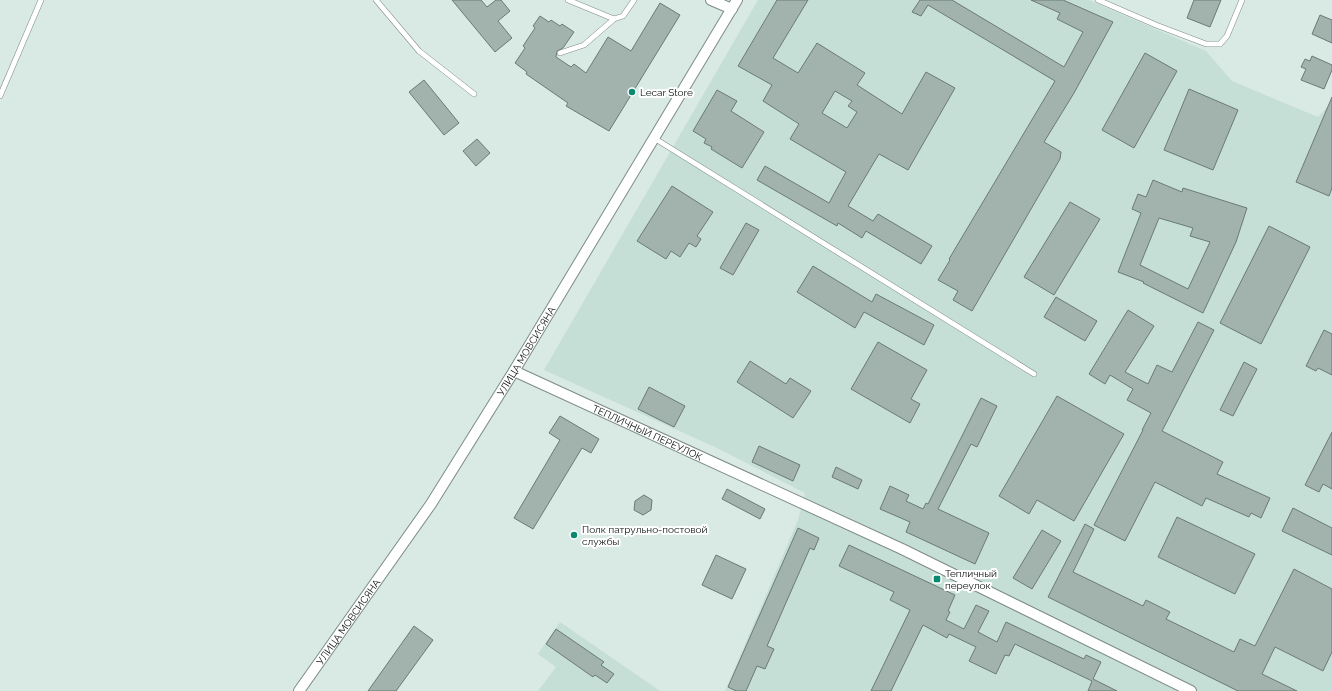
<svg xmlns="http://www.w3.org/2000/svg" width="1332" height="691" font-family="Raleway,sans-serif">
  <rect width="100%" height="100%" fill="#d9e9e3"/>
  <g fill="#c6dfd6">
    <path d="M758,0H1089L1206,51L1232,81L1318,117L1330,104L1332,105V691H725L798,520L805,493L717,448L544,370Z"/>
    <path d="M560,622L660,691H538L556,667L538,654Z"/>
  </g>
  <g fill="#a2b2ac" stroke="#6b7a75" fill-rule="evenodd">
    <path d="M452,0H481L487,7L496,0H501L510,11L498,21L512,38L495,52Z"/>
    <path d="M777,0H808L773,58L798,73L817,43L865,73L857,85L902,114L926,72L955,88L908,170L879,154L848,206L873,221L878,214L932,246L921,264L866,231L862,238L838,223L837,226L757,180L765,166L829,203L846,172L790,139L799,124L763,101L772,85L738,66ZM835,91L852,101L848,106L857,112L847,128L822,113Z"/>
    <path d="M920,0H952L1064,67L1083,32L1057,19L1060,13L1031,0H1063L1113,22L1074,93L1044,142L1061,152L1060,159L972,311L953,300L958,291L938,280L950,260L949,259L1055,81L928,5L921,16L912,12Z"/>
    <path d="M1194,0H1221L1210,27L1187,18Z"/>
    <path d="M660,3L680,15L609,131L566,106L568,103L526,74L527,72L515,63L525,48L523,46L535,28L533,26L540,16L549,22L551,20L560,26L562,24L574,32L563,48L557,51L556,57L571,67L574,64L586,73L608,37L631,51Z"/>
    <path d="M1320,15L1332,20V43L1312,34Z"/>
    <path d="M1145,53L1177,71L1134,148L1102,130Z"/>
    <path d="M1312,56L1332,65V70L1324,89L1301,80L1306,69L1301,67L1305,59L1310,61Z"/>
    <path d="M424,80L459,123L444,135L409,92Z"/>
    <path d="M1189,89L1238,110L1213,170L1164,150Z"/>
    <path d="M717,90L737,101L731,111L764,132L742,168L711,149L712,147L704,143L706,139L693,131Z"/>
    <path d="M1332,97V188L1329,196L1296,182Z"/>
    <path d="M477,139L490,153L476,166L463,151Z"/>
    <path d="M1153,180L1182,192L1183,188L1247,208L1236,242L1203,313L1143,283L1144,282L1118,272L1141,213L1132,209L1138,194L1146,197ZM1159,218L1193,228L1190,236L1210,242L1188,289L1140,265Z"/>
    <path d="M672,186L713,212L697,236L701,239L696,247L689,243L680,257L671,251L666,259L637,241Z"/>
    <path d="M1070,202L1100,219L1054,295L1024,277Z"/>
    <path d="M746,223L759,230L733,275L720,268Z"/>
    <path d="M1269,226L1310,247L1261,344L1220,323Z"/>
    <path d="M813,266L872,302L876,294L934,325L924,345L864,312L855,328L797,292Z"/>
    <path d="M1056,297L1097,321L1085,341L1044,317Z"/>
    <path d="M1128,310L1154,326L1125,372L1148,384L1157,365L1172,372L1198,322L1214,330L1162,431L1223,462L1217,474L1270,498L1261,518L1251,513L1249,517L1206,498L1202,506L1155,482L1125,541L1094,525L1143,430H1142L1151,413L1127,400L1133,389L1110,375L1105,384L1089,374Z"/>
    <path d="M1324,330L1332,334V375L1318,368L1316,371L1306,366Z"/>
    <path d="M878,342L927,370L911,399L920,404L910,423L851,389Z"/>
    <path d="M750,361L786,384L790,378L811,391L793,418L737,382Z"/>
    <path d="M1244,362L1257,369L1233,416L1220,410Z"/>
    <path d="M649,387L685,406L674,427L638,409Z"/>
    <path d="M1057,396L1124,434L1074,521L1037,500L1029,514L999,496Z"/>
    <path d="M981,398L997,406L977,447L971,444L938,509L989,533L975,564L906,532L910,522L880,509L890,486L909,495L906,501L923,509L926,503L928,504Z"/>
    <path d="M560,416L599,439L591,453L582,448L533,529L514,518L560,440L549,433Z"/>
    <path d="M1332,432V489L1323,484L1319,492L1305,485Z"/>
    <path d="M759,446L800,465L793,481L752,462Z"/>
    <path d="M836,467L862,480L858,489L832,477Z"/>
    <path d="M727,489L765,509L760,519L722,499Z"/>
    <path d="M644,495L652,500L651,510L643,515L634,510L635,501Z"/>
    <path d="M1293,508L1332,528V555L1282,531Z"/>
    <path d="M1177,517L1255,554L1235,594L1158,557Z"/>
    <path d="M1085,524L1094,529L1073,572L1143,606L1146,600L1170,612L1166,619L1234,652L1240,639L1255,646L1294,569L1332,589V652L1323,671L1275,647L1262,674L1297,691H1238L1048,597Z"/>
    <path d="M798,528L819,538L814,550L810,548L767,646L774,649L765,669L757,666L746,691H736L728,687Z"/>
    <path d="M1042,530L1061,541L1032,589L1013,578Z"/>
    <path d="M849,545L955,595L948,611L950,612L946,620L964,629L976,605L989,611L978,632L997,642L1006,622L1084,659L1086,655L1101,662L1093,679L1117,691H1088L1092,681L1015,644L1009,656L1005,655L996,674L969,661L976,647L949,634L947,638L923,625L891,691H871L910,610L890,600L894,592L839,566Z"/>
    <path d="M716,555L746,569L732,599L702,585Z"/>
    <path d="M414,626L433,640L396,691H368Z"/>
    <path d="M556,629L604,662L601,665L614,674L607,683L595,675L593,677L546,644Z"/>
  </g>
  <g fill="none" stroke-linecap="round" stroke-linejoin="round">
    <g stroke="#7d8c86" stroke-width="6">
      <g id="lane">
        <path d="M376,0L419,51L474,94"/>
        <path d="M568,0L614,19L623,16L634,0"/>
        <path d="M1098,0L1156,25L1206,44H1220L1227,36L1242,0"/>
        <path d="M560,53L584,45L614,19"/>
        <path d="M0,96L41,0"/>
        <path d="M654,138L1034,374"/>
      </g>
    </g>
    <g stroke="#7d8c86" stroke-width="12">
      <g id="street">
        <path d="M711,0L732,9"/>
        <path id="s1" d="M514,371L902,549L1191,691"/>
        <path id="s2" d="M299,691L431,504L514,371L737,0"/>
      </g>
    </g>
    <use href="#lane" stroke="#fff" stroke-width="5"/>
    <use href="#street" stroke="#fff" stroke-width="10"/>
  </g>
  <g fill="#078a6f" stroke="#fff" stroke-width="1.5">
    <circle cx="632" cy="92" r="4"/>
    <circle cx="574" cy="535" r="4"/>
    <rect x="933" y="575" width="8" height="8" rx="2"/>
  </g>
  <g text-anchor="middle" stroke-width="4" stroke-linejoin="round" paint-order="stroke">
    <g font-size="10" fill="#0d1311" stroke="#fff" text-anchor="start">
      <text x="640" y="96">Lecar Store</text>
      <text x="582" y="533">Полк патрульно-постовой<tspan x="582" dy="12">службы</tspan></text>
      <text x="945" y="577">Тепличный<tspan x="945" dy="12">переулок</tspan></text>
    </g>
    <g font-size="10" fill="#0d1311" stroke="#fff">
      <text dy="4" stroke="none"><textPath href="#s2" startOffset="409">УЛИЦА МОВСИСЯНА</textPath></text>
      <text dy="4" stroke="none"><textPath href="#s1" startOffset="147">ТЕПЛИЧНЫЙ ПЕРЕУЛОК</textPath></text>
      <text dy="4" stroke="none"><textPath href="#s2" startOffset="85">УЛИЦА МОВСИСЯНА</textPath></text>
    </g>
  </g>
</svg>
